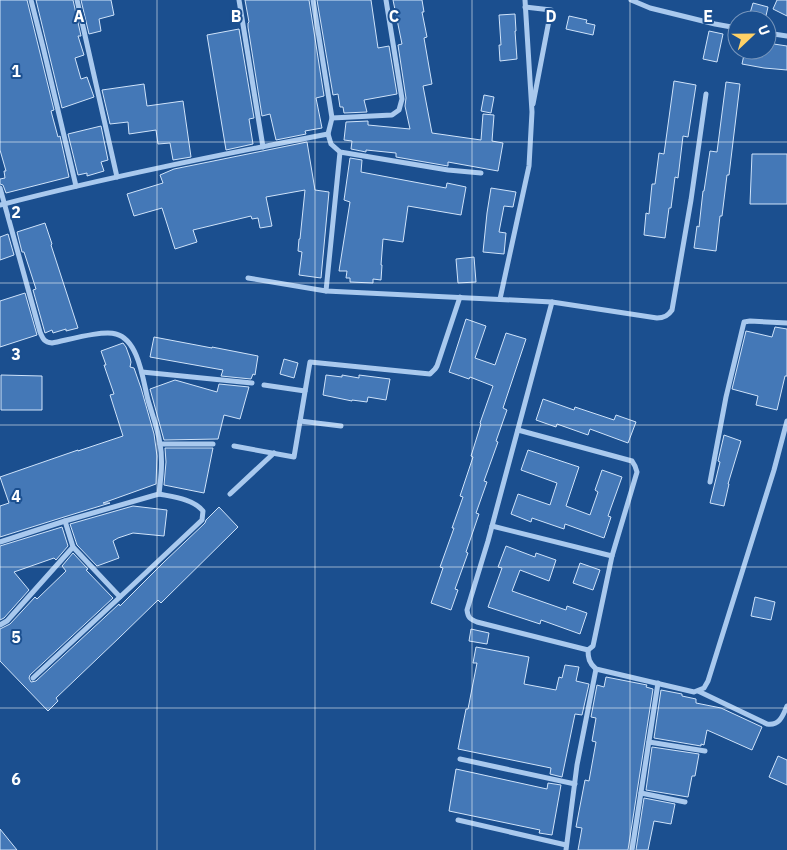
<svg xmlns="http://www.w3.org/2000/svg" width="787" height="850" font-family="'IBM Plex Sans',sans-serif">
  <rect width="100%" height="100%" fill="#1b4f8f"/>
  <g fill="#4478b7" stroke="#cfe3fa">
    <path d="M0,0H27L54,110L51,111L58,137L60,136L69,177L6,193L3,185L0,184V179L5,178L4,171H6L0,150Z"/>
    <path d="M36,0H73L81,36H78L84,55L75,58L81,79L87,77L94,97L62,108Z"/>
    <path d="M81,0H111L114,15L99,19L101,31L89,34Z"/>
    <path d="M245,0H309L324,96L316,98L322,128L305,131L306,134L276,140L270,114L262,116L248,27V23L249,22Z"/>
    <path d="M317,0H371L378,48L389,46L397,94L364,100L367,112L344,113L343,107H340L338,94L333,95Z"/>
    <path d="M393,0H422L424,12H422L427,37L424,38L432,84L423,86L432,133L481,140L483,114L494,115L492,141L503,143L498,171L448,162V166L396,157V153L366,150V152L351,149L352,141L344,140L346,122L368,121V125L410,129L405,106L406,98L398,45L402,44Z"/>
    <path d="M777,0H787V16L773,9Z"/>
    <path d="M753,3L768,7L765,20H748Z"/>
    <path d="M515,14L516,31H515L517,59L500,61L499,45H501L499,15Z"/>
    <path d="M569,16L587,20L586,23L595,25L593,35L566,29Z"/>
    <path d="M239,29L254,118L249,119L253,144L226,150L207,35Z"/>
    <path d="M709,31L723,34L717,62L703,59Z"/>
    <path d="M767,43L787,46V70L764,68L742,64L745,50H767Z"/>
    <path d="M674,81L696,85L688,137L683,136L678,178L675,177L671,208H669L665,238L644,235L646,213L649,214L652,184H655L659,153L664,154Z"/>
    <path d="M726,82L740,84L729,175H727L722,216H720L716,251L694,248L697,226L699,227L703,191H704L710,151L717,152Z"/>
    <path d="M144,84L147,106L183,101L191,157L173,160L170,143L158,144L156,130L129,134L128,122L110,124L102,90Z"/>
    <path d="M484,95L494,97L491,113L481,111Z"/>
    <path d="M101,126L108,160L101,162L104,171L87,176V173L78,175L68,134Z"/>
    <path d="M307,142L315,190L329,192L321,278L299,275L302,252L298,251L299,239H300L305,190L266,197L272,226L260,228L258,218L252,219L251,216L193,230L197,242L175,249L162,208L134,216L127,194L163,183L160,175L174,169Z"/>
    <path d="M752,154H787V204H750Z"/>
    <path d="M350,158L362,160L361,172L446,188L447,183L466,187L461,215L408,206L403,242L383,239L381,265H382L381,280L373,279V283L350,282V278H346L347,271H339L350,202L344,200Z"/>
    <path d="M491,188L516,192L513,207L504,206L499,232L506,233L504,254L483,252L487,213Z"/>
    <path d="M45,223L52,244L51,245L78,328L66,331V329L53,333L52,330L45,333L33,290L36,289L24,252H22L17,232Z"/>
    <path d="M8,234L14,255L0,260V237Z"/>
    <path d="M474,257L476,282L458,283L456,259Z"/>
    <path d="M25,293L37,335L0,347V301Z"/>
    <path d="M466,319L486,326L475,358L495,365L506,333L526,339L503,408L507,410L496,441L498,442L484,481L487,482L476,513L479,514L466,552L468,553L455,589L458,590L451,610L431,603L443,568L440,567L454,528H452L463,497L460,496L473,457L471,456L481,424L480,423L493,386L470,377L469,379L449,372Z"/>
    <path d="M775,327L787,329V376H785L777,410L756,405L758,396L732,389L746,331L772,337Z"/>
    <path d="M154,337L212,348V347L258,356L255,375L253,374L251,379L221,376L223,370L150,357Z"/>
    <path d="M123,343L126,347L130,358L131,362L130,367L134,368L141,388L154,434L157,456L156,484L103,503H110L64,517L0,537V506L9,503L0,477L78,450V451L123,436L110,395L114,394L106,371L104,365H106L101,351Z"/>
    <path d="M284,359L298,363L294,378L280,374Z"/>
    <path d="M1,375L42,376V410H1Z"/>
    <path d="M326,375L342,377V375L359,378V375L390,379L386,400L368,397L367,402L352,400V401L323,395Z"/>
    <path d="M175,380L217,392L219,384L249,387L240,419L224,415L218,439L164,440L150,389Z"/>
    <path d="M543,399L574,410L575,407L614,420L616,415L636,422L628,443L590,429L588,435L557,424L556,427L536,420Z"/>
    <path d="M724,435L741,441L728,484H729L724,506L710,503L720,462L718,461Z"/>
    <path d="M165,448H213L204,493L164,485L166,462Z"/>
    <path d="M528,450L579,467L566,506L590,515L598,492L595,490L602,470L622,477L608,516L611,517L604,538L565,524L564,529L532,518L531,522L511,514L518,494L550,505L557,483L521,470Z"/>
    <path d="M133,506L167,510L164,536L133,533L118,538L113,541L119,558L97,566L77,545L70,524Z"/>
    <path d="M219,507L238,527L161,603L158,600L120,637L56,698L58,701L48,711L0,661V629L10,624L35,597L37,599L66,571L62,566L73,553L88,569L86,570L113,598L30,675L29,678L31,682L36,681L119,604L120,606L164,562L205,523L206,520Z"/>
    <path d="M62,527L68,546L56,560L54,558L14,572L29,590L4,618L0,620V546Z"/>
    <path d="M506,546L535,557L536,553L556,560L549,581L520,570L512,591L566,610L567,606L587,613L580,634L541,620L540,624L488,607L502,568L498,567Z"/>
    <path d="M580,563L600,570L593,590L573,583Z"/>
    <path d="M755,597L775,602L771,620L751,616Z"/>
    <path d="M471,629L489,633L487,644L469,641Z"/>
    <path d="M476,647L529,657L524,684L556,690L559,677L562,678L565,665L579,667L576,681L589,684L582,715L575,714L562,777L550,774L551,768L458,749L466,709H468L477,663H473Z"/>
    <path d="M606,677L647,685L646,687L653,689L628,850H578L582,828L576,827L585,780L589,781L596,742L592,741L596,718L591,717L597,685L604,687Z"/>
    <path d="M661,690L682,694V696L696,699V703L721,708L762,727L752,750L707,730L704,745L701,744V746L654,738Z"/>
    <path d="M652,747L699,754L695,776H692L688,797L646,790Z"/>
    <path d="M778,756L787,760V785L769,777Z"/>
    <path d="M456,769L547,789L548,783L561,785L552,835L539,833L540,830L449,811Z"/>
    <path d="M644,798L675,804L671,824L654,821L648,850H636Z"/>
    <path d="M0,829L17,850H0Z"/>
  </g>
  <g fill="none" stroke-linecap="round" stroke-linejoin="round">
    <g stroke="#a9c9ee" stroke-width="5">
      <path d="M31,0L43,47L76,186"/>
      <path d="M77,0L117,177"/>
      <path d="M239,0L263,147"/>
      <path d="M313,0L332,118L328,134"/>
      <path d="M631,0L650,8L715,24L737,28"/>
      <path d="M525,7L551,10L533,104"/>
      <path d="M767,33L787,36"/>
      <path d="M332,118L392,115L399,110L402,99L386,0"/>
      <path d="M0,188L40,332C43,339 44,342 52,343C68,340 102,330 116,334C139,340 143,381 148,400C152,414 158,429 160,444C163,460 161,477 159,494L65,521L0,542"/>
      <path d="M0,205C108,177 219,155 328,134L331,144L340,152L448,170L481,173"/>
      <path d="M248,278L326,291L552,302L657,318C664,318 668,316 672,310L691,200L706,94"/>
      <path d="M326,291L340,152"/>
      <path d="M500,299L529,166L532,112L525,0"/>
      <path d="M552,302L488,541L467,610C468,618 470,619 477,622L588,650"/>
      <path d="M142,372L252,383"/>
      <path d="M264,385L305,391"/>
      <path d="M300,421L341,426"/>
      <path d="M518,430L632,461C635,465 636,467 637,472L612,556L593,646L588,650"/>
      <path d="M160,444H213"/>
      <path d="M234,446L294,457L310,362L430,374L435,369L437,366L460,297"/>
      <path d="M710,482L726,397L744,322L750,321L787,323"/>
      <path d="M230,494L274,453"/>
      <path d="M492,526L612,556"/>
      <path d="M120,597L202,520L203,511C193,499 174,497 159,494"/>
      <path d="M0,625L7,621L73,547L65,521"/>
      <path d="M588,650C588,658 589,663 596,669L694,692L704,688L708,681L774,470L787,421"/>
      <path d="M33,678L120,597L73,547"/>
      <path d="M698,691L767,724C780,726 783,715 787,706"/>
      <path d="M649,742L705,751"/>
      <path d="M460,759L575,784"/>
      <path d="M641,793L685,802"/>
      <path d="M458,820L566,845"/>
      <path d="M566,850L577,765L596,669"/>
      <path d="M632,850L658,683"/>
    </g>
  </g>
  <path fill="none" stroke="#fff" stroke-width="1" stroke-opacity="0.55" d="M157,0V850M315,0V850M472,0V850M630,0V850M0,142H787M0,283H787M0,425H787M0,567H787M0,708H787"/>
  <g font-size="16" text-anchor="middle" font-weight="bold" fill="#fff" stroke="#1b4f8f" stroke-width="4" stroke-linejoin="round" paint-order="stroke">
    <text x="79" y="22">A</text>
    <text x="236" y="22">B</text>
    <text x="394" y="22">C</text>
    <text x="551" y="22">D</text>
    <text x="708" y="22">E</text>
    <text x="16" y="77">1</text>
    <text x="16" y="218">2</text>
    <text x="16" y="360">3</text>
    <text x="16" y="502">4</text>
    <text x="16" y="643">5</text>
    <text x="16" y="785">6</text>
  </g>
  <g transform="translate(752 35) rotate(68)"><circle r="24" fill="#1b4f8f" stroke="#7695bc"/>
  <path d="M0-4L9 19L0 12L-9 19Z" fill="#ffd166"/>
  <text y="-8" font-size="14" font-weight="bold" text-anchor="middle" fill="#ffffff">U</text>
  </g>
</svg>
